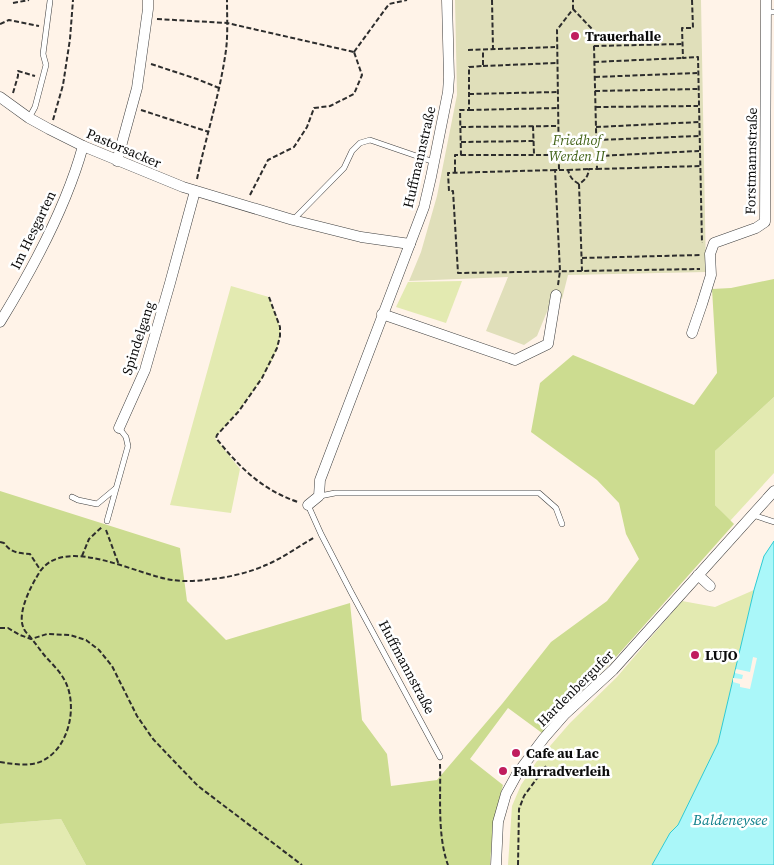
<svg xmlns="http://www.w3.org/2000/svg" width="774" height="865" font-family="'Source Serif 4',serif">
  <rect width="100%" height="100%" fill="#fff3e8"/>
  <g fill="#e3eab1">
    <path d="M462,281L446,323L396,307L408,282Z"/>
    <path d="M231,286L269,297C272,306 280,322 280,330C282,363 236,413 215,438L240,469L231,513L170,505Z"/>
    <path d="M774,397V473L730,521L715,505V451Z"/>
    <path d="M754,590L718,743L678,825L670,833L652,865H508L512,806L521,785L537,761L570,723L617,677L682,601L715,607Z"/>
    <path d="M61,819L86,865H0V824Z"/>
  </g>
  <path fill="#ccdc90" d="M774,279V397L715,451V505L734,524L608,666L562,709L542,733L508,708L470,759L503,785L493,823L490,865H86L61,819L0,824V491L180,548L187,601L226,640L350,603L362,720L387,754L391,786L437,780L502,704L551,642L607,601L639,559L626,534L619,503L597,480L531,432L540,383L573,355L694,405L717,373L712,289L731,288Z"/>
  <path fill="#e0dfba" d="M455,0H701L706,272L568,275L562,299L553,297L537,336L524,345L486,331L508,277L409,281L421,252L437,196L457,95Z"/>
  <path fill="#aaf7f9" stroke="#2ecbd3" d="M774,541V865H652L670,833L678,825L718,743L754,590L764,556Z"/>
  <path fill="#fff3e8" d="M753,657L757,658L750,689L740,687V684L733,682V678L742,679L743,675L735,673L736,669L750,672Z"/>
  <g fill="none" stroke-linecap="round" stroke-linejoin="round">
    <g stroke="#3e3e3e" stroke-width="6">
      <g id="service">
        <path d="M766,12H774"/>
        <path d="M29,118L35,107L46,65L43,54L50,1"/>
        <path d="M293,220L344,168L352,151L360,143L370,140L434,162"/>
        <path d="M320,496L335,493H539L556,508L562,524"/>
        <path d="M72,497L78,500L97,504L115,489"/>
        <path d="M308,505L321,534L351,592L440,757"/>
        <path d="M753,515L774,522"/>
        <path d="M107,521L128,446L126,437L119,428"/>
      </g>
    </g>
    <g stroke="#3e3e3e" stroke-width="11">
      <g id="minor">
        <path d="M0,97L29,118L49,129L83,146L183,187L293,220L361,237L410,244"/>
        <path d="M117,161L137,88L148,9V0"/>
        <path d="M382,314L515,360L548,344L556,295"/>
        <path d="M0,322C32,270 67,205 83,146"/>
        <path d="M692,333L702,304L711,275L710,254L714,243L756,228L765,222L766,0"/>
        <path d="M119,428L145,370L170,283L195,191"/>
        <path d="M308,505L319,496L320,480L424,207L431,177L448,92L449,77L447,0"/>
        <path d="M698,575L710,586"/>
        <path d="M496,865L498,822L506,794L517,774L544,738L565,714L613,670L774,491"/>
      </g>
    </g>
    <g stroke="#2d2d2d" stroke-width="2" stroke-dasharray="5 2.5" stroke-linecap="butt">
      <path d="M492,0L493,49"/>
      <path d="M692,0L693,28H682L683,58L698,57L702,243"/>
      <path d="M13,3L29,0"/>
      <path d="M157,19L227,23L354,52"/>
      <path d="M0,24L9,20L39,26"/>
      <path d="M594,46L682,44"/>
      <path d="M468,50L555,47"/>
      <path d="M354,52L389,4L407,0"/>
      <path d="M594,62L683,58"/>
      <path d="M151,64L197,79L219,88"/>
      <path d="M483,66L556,63"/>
      <path d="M595,77L697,73"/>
      <path d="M595,91L698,89"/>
      <path d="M13,93L18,76V71L35,76"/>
      <path d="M469,94L557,92"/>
      <path d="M596,107L698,106"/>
      <path d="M141,110L209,132"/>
      <path d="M469,110L557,108"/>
      <path d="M53,120L63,85L70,39L73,0"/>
      <path d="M533,126L534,154"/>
      <path d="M461,127L558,126"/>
      <path d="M596,127L699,122"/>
      <path d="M596,140L699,136"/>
      <path d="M461,142L534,141"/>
      <path d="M461,155H558"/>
      <path d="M597,156L699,151"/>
      <path d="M597,169L700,166"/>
      <path d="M555,170L448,173L449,191H453L458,273L700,269"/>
      <path d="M559,170H568C570,177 572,180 579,184C585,180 588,177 589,169H597L594,46L592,29L573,9"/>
      <path d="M568,170L589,169"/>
      <path d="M455,172V155H461L460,110H469V67L483,66V50"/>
      <path d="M197,179C206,136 220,94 226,50C228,34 227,17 227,0"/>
      <path d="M579,184L582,271"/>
      <path d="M250,195L268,160L294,147L307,127L314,108L330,106L354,94L362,75L354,52"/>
      <path d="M582,258L700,255"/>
      <path d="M558,285L560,271L555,170H559L557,30L573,9V0"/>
      <path d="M269,297L280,327V336L277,348L262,378L239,411L217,435L216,438C239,467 262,490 298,502"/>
      <path d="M106,530L119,565"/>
      <path d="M0,542L4,543C11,553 18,553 30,554L41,571"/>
      <path d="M82,556L89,539L103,526"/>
      <path d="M0,628H8L20,635L31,639L47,634L70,635L86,640L99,650L112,666L137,716L153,739L172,759L198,786L302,865"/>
      <path d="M0,762C12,764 26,766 37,763C68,753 78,709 66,683C61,672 52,664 45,656C40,650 36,644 31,638C29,635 25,632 24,629C16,614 31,586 39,573C64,533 138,576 173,580C185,582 199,581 211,579C227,578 251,572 266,565C283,558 299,546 315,537"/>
      <path d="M440,764C441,796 437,835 448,865"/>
      <path d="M518,865L519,809L524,796L546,766"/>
    </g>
    <use href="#service" stroke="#fff" stroke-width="5"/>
    <use href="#minor" stroke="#fff" stroke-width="10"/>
  </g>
  <g fill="#c01d5e" stroke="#fff" stroke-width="2">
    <circle cx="575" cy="36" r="5"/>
    <circle cx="695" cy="655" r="5"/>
    <circle cx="516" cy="753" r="5"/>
    <circle cx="503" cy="771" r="5"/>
  </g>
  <g text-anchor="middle" stroke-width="5" stroke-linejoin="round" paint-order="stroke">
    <g font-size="14" font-weight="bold" fill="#0b0b0b" stroke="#fff" text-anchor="start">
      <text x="585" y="41">Trauerhalle</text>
      <text x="705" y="660">LUJO</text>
      <text x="526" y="758">Cafe au Lac</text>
      <text x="513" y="776">Fahrradverleih</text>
    </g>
    <g font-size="14" font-style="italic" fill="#436419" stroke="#fff">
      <text x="577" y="145">Friedhof<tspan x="577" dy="16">Werden II</tspan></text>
    </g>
    <g font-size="14" fill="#0b0b0b" stroke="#fff">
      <text transform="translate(124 148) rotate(23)" y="5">Pastorsacker</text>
      <text transform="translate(419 157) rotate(-77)" y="5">Huffmannstraße</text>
      <text transform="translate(751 161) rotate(-89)" y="5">Forstmannstraße</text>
      <text transform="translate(33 230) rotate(-64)" y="5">Im Hesgarten</text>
      <text transform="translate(138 338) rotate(-72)" y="5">Spindelgang</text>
      <text transform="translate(407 667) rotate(62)" y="5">Huffmannstraße</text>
      <text transform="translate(575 688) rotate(-45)" y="5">Hardenbergufer</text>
    </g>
    <g font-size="15" font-style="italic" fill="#10808b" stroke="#fff">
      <text x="730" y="825">Baldeneysee</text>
    </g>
  </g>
</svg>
